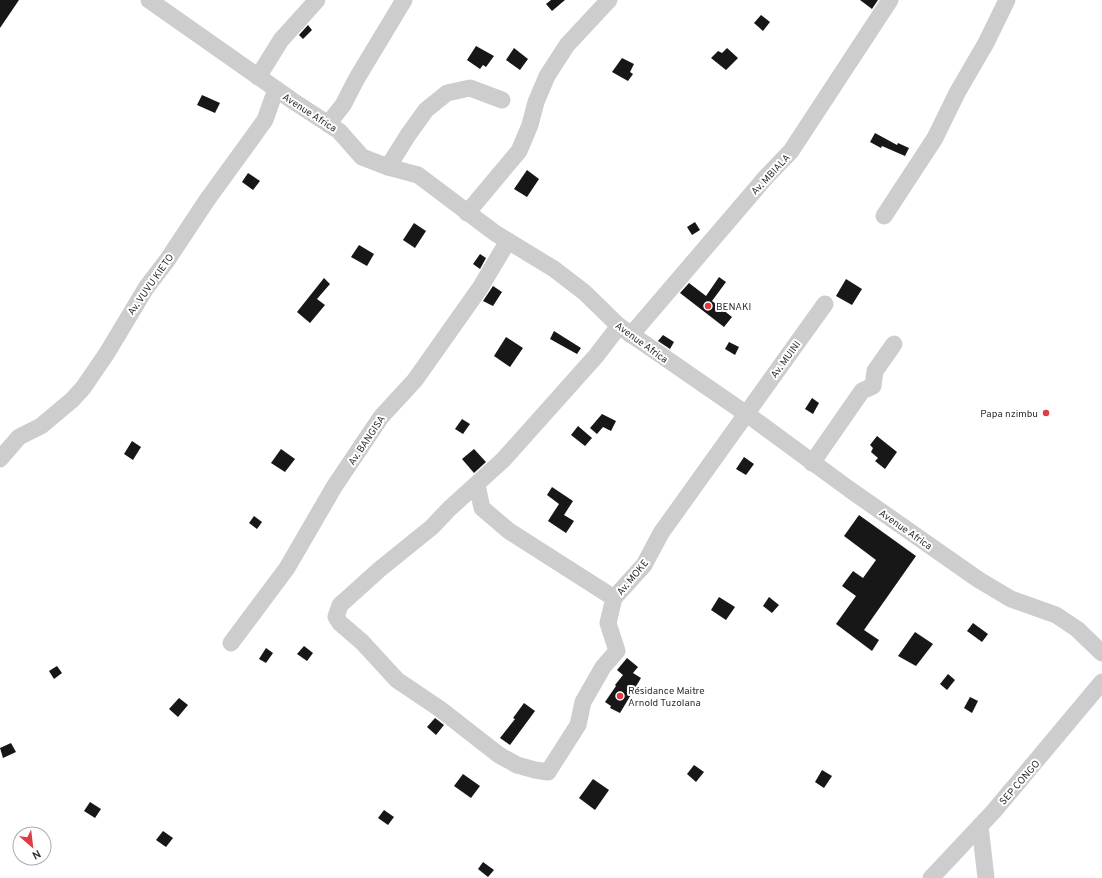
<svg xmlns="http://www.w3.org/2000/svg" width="1102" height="878" font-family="Overpass,sans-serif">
  <rect width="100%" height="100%" fill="#fff"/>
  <g fill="#171717">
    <path d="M0,0H19L0,28Z"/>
    <path d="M551,0H565L552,11L546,4Z"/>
    <path d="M860,0H878L872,9Z"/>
    <path d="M761,15L770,22L763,31L754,23Z"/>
    <path d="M308,25L312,30L303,39L299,35Z"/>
    <path d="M476,46L494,56L486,67L483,65L480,69L467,60Z"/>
    <path d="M514,48L528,59L520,70L506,60Z"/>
    <path d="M727,48L738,58L726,70L711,58L718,51L722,53Z"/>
    <path d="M622,58L634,64L630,72L633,74L628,81L612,72Z"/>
    <path d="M202,95L220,103L215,113L197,105Z"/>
    <path d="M875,133L897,145L898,143L909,148L905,156L882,146L881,148L870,142Z"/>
    <path d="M527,170L539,179L527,197L514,189Z"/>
    <path d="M248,173L260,181L253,190L242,182Z"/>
    <path d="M695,222L700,230L692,235L687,227Z"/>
    <path d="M414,223L426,231L415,248L403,240Z"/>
    <path d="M359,245L374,254L367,266L351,257Z"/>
    <path d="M480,254L486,258L480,269L473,264Z"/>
    <path d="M719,277L726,282L712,301L732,317L724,327L680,293L689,283L706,296Z"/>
    <path d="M324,278L330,284L317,299L325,305L310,323L297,312Z"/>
    <path d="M846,279L862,289L852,305L836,296Z"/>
    <path d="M493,286L502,292L493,306L483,301Z"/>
    <path d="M554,331L581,348L577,354L550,339Z"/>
    <path d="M663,335L674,342L670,349L658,341Z"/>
    <path d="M506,337L523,348L510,367L494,356Z"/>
    <path d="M729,342L739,347L735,355L725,349Z"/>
    <path d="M812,398L819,403L813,414L805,409Z"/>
    <path d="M602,414L616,421L611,431L603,427L597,434L590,428Z"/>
    <path d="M462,419L470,424L463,434L455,429Z"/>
    <path d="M578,426L592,438L585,446L571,435Z"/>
    <path d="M877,436L897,452L885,469L875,461L878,458L871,452L873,448L870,445Z"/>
    <path d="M132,441L141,447L133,460L124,454Z"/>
    <path d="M281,449L295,459L285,472L271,463Z"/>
    <path d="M474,449L486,462L474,473L462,459Z"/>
    <path d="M744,457L754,464L746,475L736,469Z"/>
    <path d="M552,487L573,501L564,515L574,521L566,533L548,521L559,504L547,495Z"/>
    <path d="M859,515L916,556L864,630L879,640L872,651L836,624L856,596L842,586L853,571L863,578L876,560L844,536Z"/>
    <path d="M254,516L262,522L257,529L249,523Z"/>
    <path d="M719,597L735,607L726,620L711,610Z"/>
    <path d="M769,597L779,605L772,613L763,606Z"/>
    <path d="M973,623L988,634L982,642L967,631Z"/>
    <path d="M915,632L933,644L916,666L898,656Z"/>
    <path d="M304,646L313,653L307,661L297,654Z"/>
    <path d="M266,648L273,653L266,663L259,659Z"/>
    <path d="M627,658L638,667L633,673L641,678L620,713L610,708L611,706L605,702L616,686L615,685L623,675L617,670Z"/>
    <path d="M57,666L62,673L54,679L49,671Z"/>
    <path d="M948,674L955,680L947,690L940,684Z"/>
    <path d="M970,697L978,701L972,713L964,708Z"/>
    <path d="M179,698L188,705L178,717L169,709Z"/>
    <path d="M524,703L535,711L510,745L500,738L515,719L513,718Z"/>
    <path d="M435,718L444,725L436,735L427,727Z"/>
    <path d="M11,743L16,752L3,758L0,748Z"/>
    <path d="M694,765L704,772L696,782L687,774Z"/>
    <path d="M822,770L832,776L824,788L815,782Z"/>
    <path d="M463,774L480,786L471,798L454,786Z"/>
    <path d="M593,779L609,790L595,810L579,798Z"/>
    <path d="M90,802L101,809L95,818L84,811Z"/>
    <path d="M384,810L394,817L388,825L378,818Z"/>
    <path d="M163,831L173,838L166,847L156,840Z"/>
    <path d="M483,862L494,870L488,877L478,869Z"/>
  </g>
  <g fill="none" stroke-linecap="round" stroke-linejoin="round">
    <g stroke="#cdcdcd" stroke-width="17">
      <path d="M149,0L293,101L339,131L362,157L388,167L418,175L495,233L554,269L584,292L619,326L755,420L849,489L979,580L1011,599L1056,615L1077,629L1102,653"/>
      <path d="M258,77L281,40L317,0"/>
      <path d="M328,124L343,105L357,78L404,0"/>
      <path d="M388,167L408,135L426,110L447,93L470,88L502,100"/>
      <path d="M467,213L519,151L530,125L536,102L547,76L567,45L609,0"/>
      <path d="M884,216L935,138L957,93L986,43L1007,0"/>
      <path d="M619,326L596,356L503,460L449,509L432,527L380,569L340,605L336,617L340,623L362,642L397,680L440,709L499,755L517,765L535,770L548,772L578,725L583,702L603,667L617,651L608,623L614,598L644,565L661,533L825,304"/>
      <path d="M631,335L766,177L791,151L890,0"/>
      <path d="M0,459L19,437L41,426L72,400L83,388L107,353L146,288L168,259L207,200L265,120L276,89"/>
      <path d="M812,463L862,391L873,386L875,371L894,344"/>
      <path d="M477,485L482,508L509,531L614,598"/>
      <path d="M231,643L287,568L334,487L381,417L415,380L480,288L508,241"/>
      <path d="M980,826L986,878"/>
      <path d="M931,878L994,811L1102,682"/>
    </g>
  </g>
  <g fill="#dc3e43" stroke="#fff" stroke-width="1.5">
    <circle cx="708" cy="306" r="4"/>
    <circle cx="1046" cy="413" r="4"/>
    <circle cx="620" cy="696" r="4"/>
  </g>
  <g text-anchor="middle" stroke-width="4" stroke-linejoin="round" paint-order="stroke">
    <g font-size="10" fill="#303030" stroke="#fff">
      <text transform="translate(310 112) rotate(33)" y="4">Avenue Africa</text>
      <text transform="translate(770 174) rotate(-47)" y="4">Av. MBIALA</text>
      <text transform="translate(150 284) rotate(-55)" y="4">Av. VUVU KIETO</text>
      <text transform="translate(642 342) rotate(36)" y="4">Avenue Africa</text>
      <text transform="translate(785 359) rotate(-54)" y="4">Av. MUINI</text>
      <text transform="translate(366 440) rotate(-56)" y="4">Av. BANGISA</text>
      <text transform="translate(906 529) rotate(35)" y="4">Avenue Africa</text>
      <text transform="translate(632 577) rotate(-50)" y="4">Av. MOKE</text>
      <text transform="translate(1019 782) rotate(-49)" y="4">SEP CONGO</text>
    </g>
    <g font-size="10" fill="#303030" stroke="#fff" text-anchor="start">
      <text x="716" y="310">BENAKI</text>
      <text x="1038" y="417" text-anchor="end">Papa nzimbu</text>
      <text x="628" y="694">Résidance Maitre<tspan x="628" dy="12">Arnold Tuzolana</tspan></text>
    </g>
  </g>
  <g transform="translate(32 846) rotate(152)"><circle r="19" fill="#ffffff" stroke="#acacac"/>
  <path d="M0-3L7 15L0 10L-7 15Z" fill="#dc3e43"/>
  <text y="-6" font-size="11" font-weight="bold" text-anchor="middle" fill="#303030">N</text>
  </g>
</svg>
